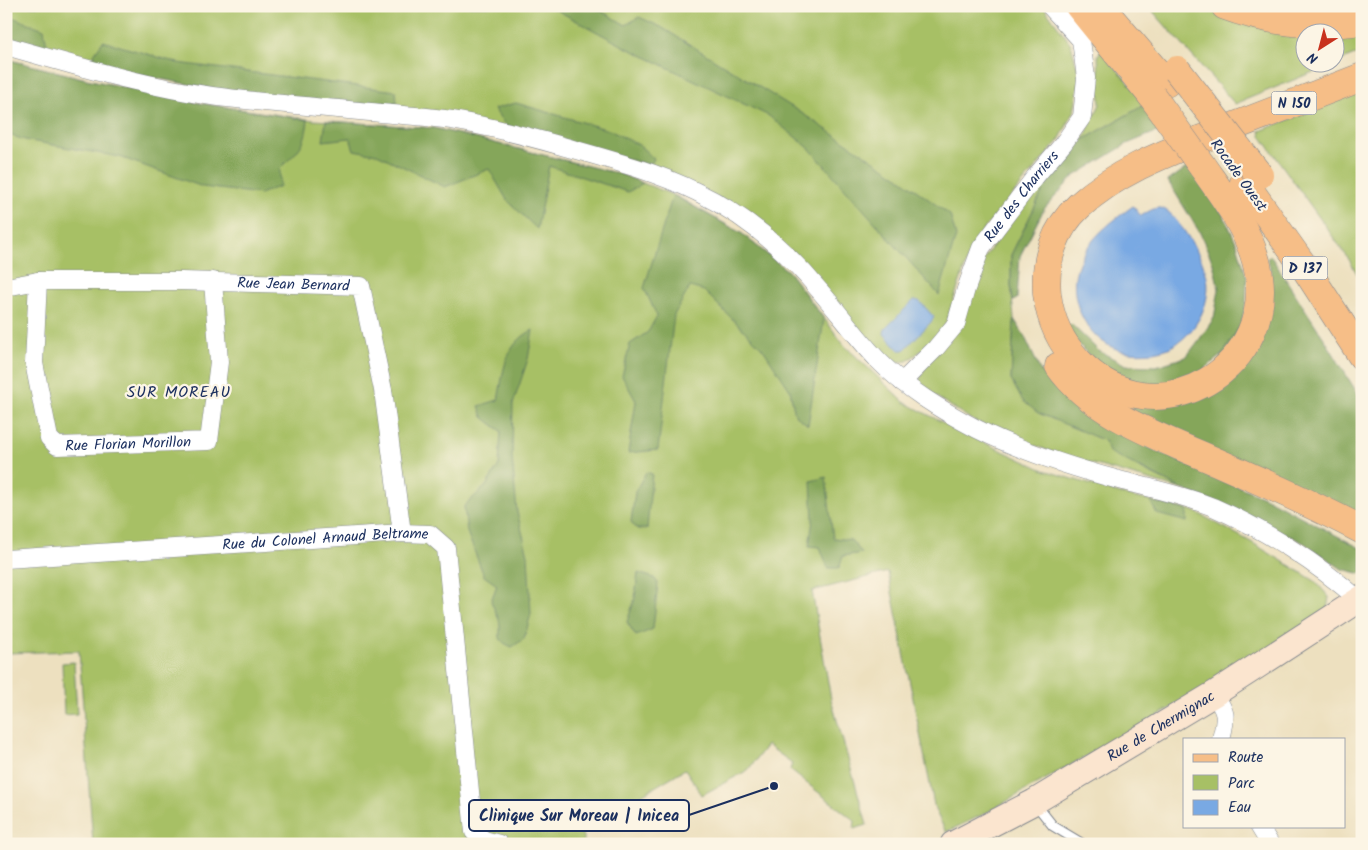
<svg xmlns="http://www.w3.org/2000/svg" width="1368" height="850" font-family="Kalam,sans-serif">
  <rect width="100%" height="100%" fill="#fcf5e5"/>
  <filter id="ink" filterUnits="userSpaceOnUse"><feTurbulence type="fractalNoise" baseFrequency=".02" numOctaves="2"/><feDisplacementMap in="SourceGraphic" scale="10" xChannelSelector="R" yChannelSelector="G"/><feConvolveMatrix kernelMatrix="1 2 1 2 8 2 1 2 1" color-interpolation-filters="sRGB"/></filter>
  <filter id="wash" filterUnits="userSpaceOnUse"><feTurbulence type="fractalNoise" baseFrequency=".0096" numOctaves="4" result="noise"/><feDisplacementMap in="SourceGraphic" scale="20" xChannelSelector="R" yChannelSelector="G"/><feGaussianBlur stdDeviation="1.12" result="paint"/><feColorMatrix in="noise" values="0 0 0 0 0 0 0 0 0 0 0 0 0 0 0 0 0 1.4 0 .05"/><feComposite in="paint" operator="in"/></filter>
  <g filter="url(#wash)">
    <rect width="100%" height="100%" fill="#ede0bf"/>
    <g fill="#a7c065" stroke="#617862">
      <path d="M6,6H1043L1071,44L1080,78L1074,112L1059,140L974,241L945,325L929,345L907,361L897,362L886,357L719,198L528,130L228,92L6,42Z"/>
      <path d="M1148,6H1203L1277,32L1305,33L1306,62H1336V34L1362,30V52L1235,104Z"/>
      <path d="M1101,50L1146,104L1083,140L1100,104L1098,55Z"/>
      <path d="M6,59L86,79L193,102L313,120L434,128L620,174L678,197L741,233L789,272L845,346L904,402L959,431L1044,470L1124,495L1194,511L1251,542L1315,581L1329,597L1327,610L1238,670L984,814L946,832L935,810L888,572L812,591L831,699L867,825L854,829L855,821L790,770L792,763L767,745L748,770L702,795L685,769L581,831L585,844H93L79,651L6,653Z"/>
      <path d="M1362,91V282L1348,258L1261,136L1260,131Z"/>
      <path d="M1046,184L1011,255V285L1014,319L1011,380L1105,441L1137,467L1184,490L1054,453L974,421L924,389L919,381L923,372L983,260L1013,217Z"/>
      <path d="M74,662L77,714L64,715L62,663Z"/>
    </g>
    <g fill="#85a65a" stroke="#506a5c">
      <path d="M549,6H592L626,25L639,17L661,27L797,110L897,176L950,215L956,236L939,295L809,148L769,116L627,48Z"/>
      <path d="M6,15L44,29L47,46L41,51L6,42Z"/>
      <path d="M103,41L178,63L396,91L397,104H345L228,92L98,67L94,54Z"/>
      <path d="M6,59L86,79L193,102L308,120C305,147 299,150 280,168V186L260,194L203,187L120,157L25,140L6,134Z"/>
      <path d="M516,103L609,130L639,145L654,159L650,165L506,126L494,109Z"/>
      <path d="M1146,104L1161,130L1127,144L1073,177L1044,209L1020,256L1017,299L1013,301L1011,285V255L1046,184L1083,140Z"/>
      <path d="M326,121L434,128L620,174L643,183L628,192L549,166L537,229L507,200L489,169L445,187L377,154L354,150L350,138L323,141Z"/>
      <path d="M1189,166L1224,216L1237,244L1247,278L1246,303L1240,329L1225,352L1196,376L1151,387L1102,372L1065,327L1071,324L1099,351L1126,365L1156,366L1186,357L1199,340L1214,318L1219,289L1213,263L1200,233L1168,181Z"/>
      <path d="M673,195L741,233L789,272L824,319L808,425L795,415L790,390L763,349L704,291L690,287L674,315L658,450L628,453L636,401L622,376L630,344L648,332L657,316L644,288Z"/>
      <path d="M1270,255L1327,343L1362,401V523L1139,420L1108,396L1199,394L1272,272L1267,259Z"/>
      <path d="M1014,319L1024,335L1041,372L1069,401L1105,428L1176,460L1266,498L1362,549V574L1342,569L1304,543L1251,516L1184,490L1109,452L1105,441L1038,413L1022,400L1011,380Z"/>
      <path d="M533,330L528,359L513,404L512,457L517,512L528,555L531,614L524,639L512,647C493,639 503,635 499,620C497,614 493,607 491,601L497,585L484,576L467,532L464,506L486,486L499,465L501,431L483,417L479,406L498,400C504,372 503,345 533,330Z"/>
      <path d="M646,472L652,474L647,529H637L631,522L635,492Z"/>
      <path d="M826,477L833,538L851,540L862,553L843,556L839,568H828L820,547L809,546L813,520L811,481Z"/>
      <path d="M1150,501L1187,510V522L1157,514Z"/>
      <path d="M638,573L654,578L658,583L653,629L636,636L627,622L635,598Z"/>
    </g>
    <g fill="#79a9e3" stroke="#4a6ca0">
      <path d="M1133,206L1141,216C1146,213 1154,207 1161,208C1171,211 1177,222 1183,229C1193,244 1203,259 1207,277C1213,309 1187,349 1153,352C1141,353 1131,353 1119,350C1085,339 1065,295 1079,263C1090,237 1111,222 1133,206Z"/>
      <path d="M914,300L919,301L934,317L931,322L904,350H899L884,334L885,329Z"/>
    </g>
  </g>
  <g filter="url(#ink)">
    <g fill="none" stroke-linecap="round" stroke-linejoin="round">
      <g stroke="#84888e" stroke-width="11">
        <path id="lane" d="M1034,802L1053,826L1083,844"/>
      </g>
      <g stroke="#84888e" stroke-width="19">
        <g id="street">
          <path d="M6,46C74,65 142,86 212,96C272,104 332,108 392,114C412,116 432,117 452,120C489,126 526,136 562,146C608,159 654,171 697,192C745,215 786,250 820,291C840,314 857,338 878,360C906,389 941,410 977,429C1021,451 1071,467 1119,480C1150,488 1183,495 1213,507C1264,529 1317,563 1359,600"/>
          <path id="s1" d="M38,281L34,363L49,438L57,446L209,441L219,362L213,281"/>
          <path id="s2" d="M6,287L38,281H181L361,286L383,390L402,533"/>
          <path id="s3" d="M902,382L936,348L956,324L966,289L981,248L1035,177L1063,144L1082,117L1086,78L1081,40L1050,6"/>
          <path id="s4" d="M6,559L402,533L430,534L446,548L474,832L484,840L499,844"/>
          <path d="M1214,694C1227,713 1227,716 1221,739"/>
          <path d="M1259,826L1270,844"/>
        </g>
      </g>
      <g stroke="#84888e" stroke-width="27">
        <g id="secondary">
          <path id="s5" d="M953,844L1034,802L1214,694L1362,598"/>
        </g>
      </g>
      <g stroke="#84888e" stroke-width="29">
        <g id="primary">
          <path d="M1100,6L1166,83"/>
          <path d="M1244,182L1307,271L1362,356"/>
        </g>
      </g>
      <g stroke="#84888e" stroke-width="29">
        <g id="highway">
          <path d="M1079,6L1152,96"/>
          <path d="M1225,6C1268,22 1316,27 1362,21"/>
          <path d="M1202,166C1223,196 1246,225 1256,261C1284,366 1156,444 1078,361C1061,343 1050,319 1047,294C1044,261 1054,229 1079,206C1117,171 1166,153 1214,134C1263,115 1312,96 1362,77"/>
          <path d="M1059,366C1093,415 1163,438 1217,462C1265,483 1315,505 1362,530"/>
        </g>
      </g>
      <use href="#lane" stroke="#fff" stroke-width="9"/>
      <use href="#street" stroke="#fff" stroke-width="18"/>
      <use href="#secondary" stroke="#fbe5cf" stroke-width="25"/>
      <use href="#primary" stroke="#f6be87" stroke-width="28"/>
      <use href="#highway" stroke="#f6be87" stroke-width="28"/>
      <g stroke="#84888e" stroke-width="29" stroke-linecap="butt">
        <path id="primary-bridge" d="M1177,70L1259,175"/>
      </g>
      <g stroke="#84888e" stroke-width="29" stroke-linecap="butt">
        <path id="highway-bridge" d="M1152,96L1202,166"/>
      </g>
      <use href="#primary-bridge" stroke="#f6be87" stroke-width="28"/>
      <use href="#highway-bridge" stroke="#f6be87" stroke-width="28"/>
    </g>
  </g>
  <g text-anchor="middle" stroke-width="4.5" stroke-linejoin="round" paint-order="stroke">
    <g fill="#fcf5e5" stroke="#5e6a86" stroke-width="1">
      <rect x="1271.5" y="91.5" width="45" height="23" rx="4"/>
      <rect x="1282.5" y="256.5" width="45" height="23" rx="4"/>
    </g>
    <g font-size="14" font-weight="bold" fill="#1b2f5e">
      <text x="1294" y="108">N 150</text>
      <text x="1305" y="273">D 137</text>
    </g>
    <g font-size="15" fill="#1b2f5e" stroke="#fcf5e5">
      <text transform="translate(1239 175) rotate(54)" y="5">Rocade Ouest</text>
      <text dy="5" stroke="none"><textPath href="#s3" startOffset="225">Rue des Charriers</textPath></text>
      <text dy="5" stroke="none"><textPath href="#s2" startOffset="288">Rue Jean Bernard</textPath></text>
      <text dy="5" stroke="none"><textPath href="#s1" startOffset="241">Rue Florian Morillon</textPath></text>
      <text dy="5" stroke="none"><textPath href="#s4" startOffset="320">Rue du Colonel Arnaud Beltrame</textPath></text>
      <text dy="5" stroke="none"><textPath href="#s5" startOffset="239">Rue de Chermignac</textPath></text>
    </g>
    <g font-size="16" letter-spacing="1" fill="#1b2f5e" stroke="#fcf5e5">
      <text x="179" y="397">SUR MOREAU</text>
    </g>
  </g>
  <path fill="none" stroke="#1b2f5e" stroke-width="2" d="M774 786L689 815"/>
  <circle fill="#1b2f5e" stroke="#fcf5e5" stroke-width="2" cx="774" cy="786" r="5"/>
  <rect fill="#fcf5e5" stroke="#1b2f5e" stroke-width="2" x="469" y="800" width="220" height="31" rx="5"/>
  <g font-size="16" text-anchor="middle" font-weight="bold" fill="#1b2f5e">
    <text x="579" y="821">Clinique Sur Moreau | Inicea</text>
  </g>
  <rect width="1368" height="850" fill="none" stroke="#fcf5e5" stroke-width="25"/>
  <rect x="1183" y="738" width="162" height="90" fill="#fcf5e5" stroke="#a2a6af"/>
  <rect x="1193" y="754" width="25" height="8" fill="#f6be87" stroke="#a2a6af"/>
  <text x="1228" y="762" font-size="15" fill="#1b2f5e">Route</text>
  <rect x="1193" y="775" width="25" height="15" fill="#a7c065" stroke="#a2a6af"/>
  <text x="1228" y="788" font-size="15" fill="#1b2f5e">Parc</text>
  <rect x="1193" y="800" width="25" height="15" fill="#79a9e3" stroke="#a2a6af"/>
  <text x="1228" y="812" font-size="15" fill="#1b2f5e">Eau</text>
  <g transform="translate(1320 48) rotate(216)"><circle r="24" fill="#fcf5e5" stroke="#a2a6af"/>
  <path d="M0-4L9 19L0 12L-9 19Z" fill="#c8321e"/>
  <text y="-8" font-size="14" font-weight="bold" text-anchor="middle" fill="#1b2f5e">N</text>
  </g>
</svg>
